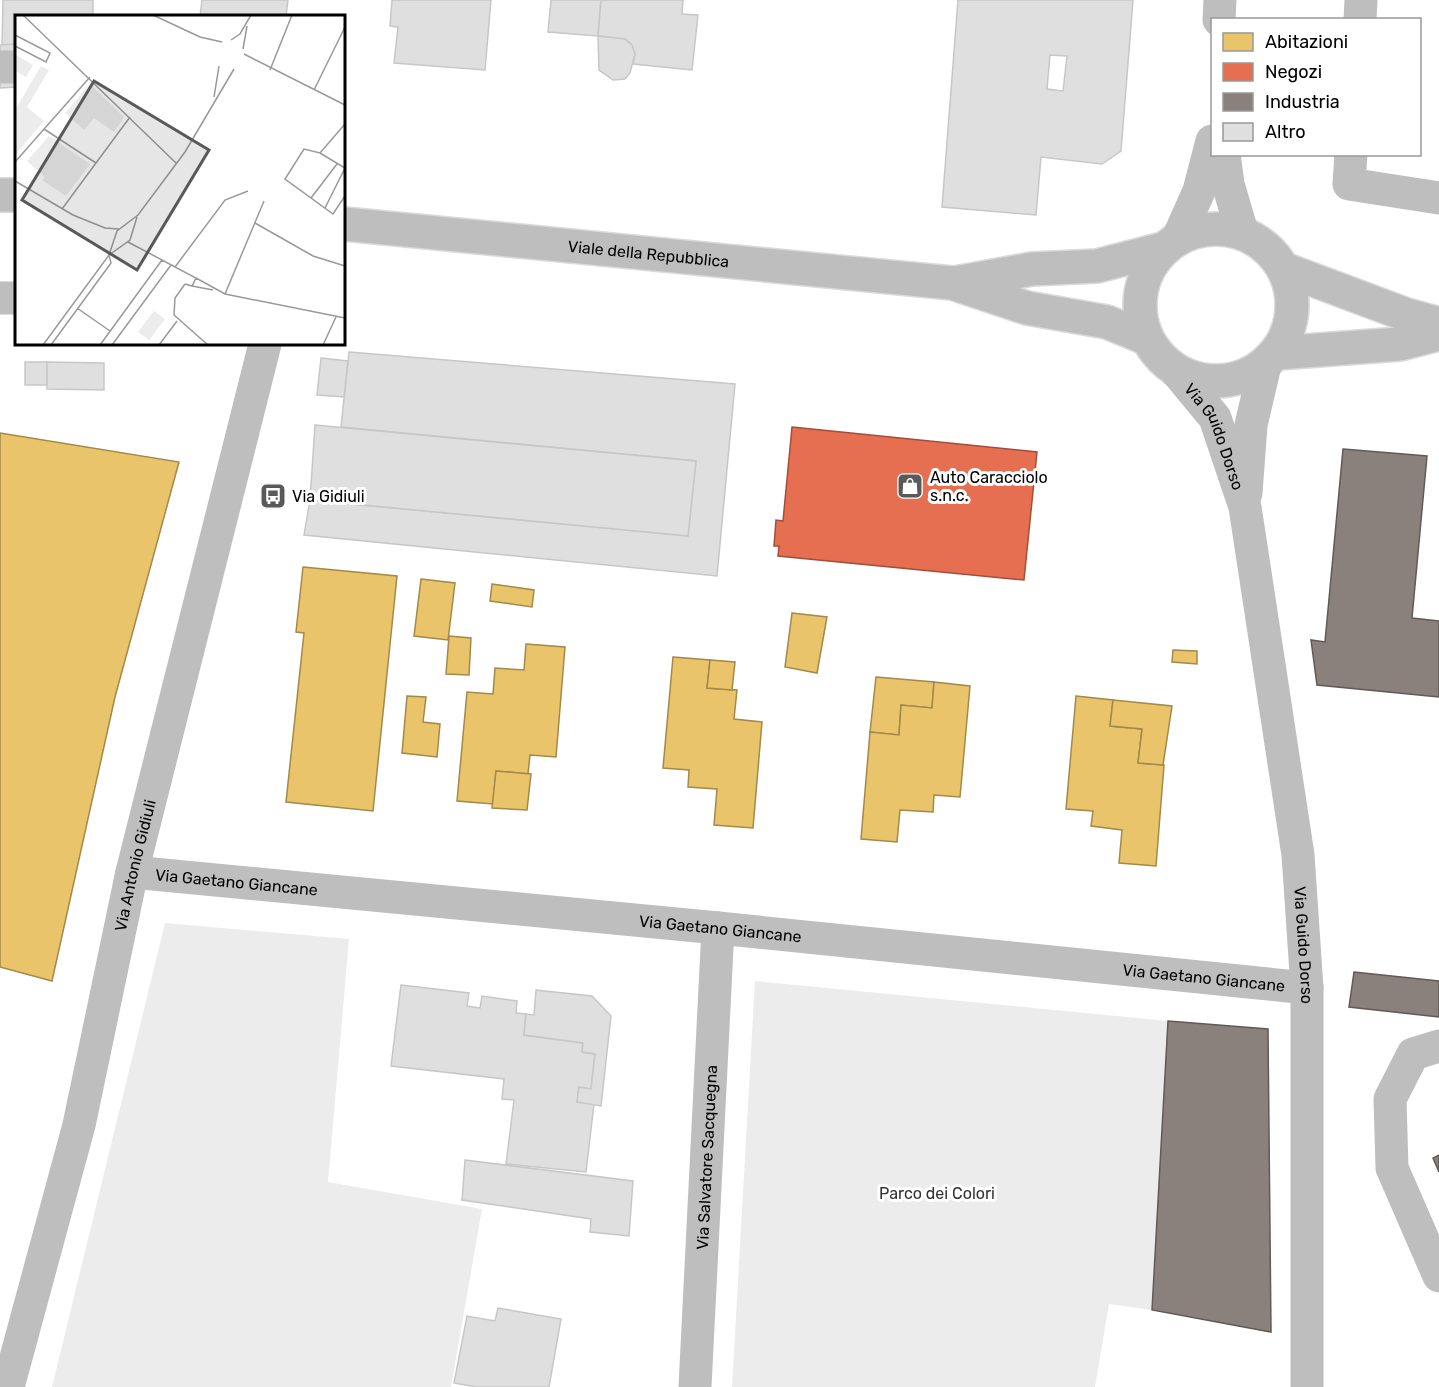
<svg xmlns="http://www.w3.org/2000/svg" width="1439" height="1387" font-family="Rubik,sans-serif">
  <rect width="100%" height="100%" fill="#fff"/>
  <g fill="#ececec">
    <path d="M165,923L349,939L328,1182L482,1209L451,1387H52Z"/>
    <path d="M755,981L1168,1021L1152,1310L1109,1304L1095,1387H732Z"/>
  </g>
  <g fill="#e9c46a" stroke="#a3894a" stroke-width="1.5">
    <path d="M0,433L179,462L115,697L52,981L0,967Z"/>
    <path d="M303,567L397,576L373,811L286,802L304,633L296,632Z"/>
    <path d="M421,579L455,583L448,640L414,636Z"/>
    <path d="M492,584L534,590L532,607L490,601Z"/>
    <path d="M792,613L827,617L817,673L785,667Z"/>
    <path d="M449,636L471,638L469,675L446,674Z"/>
    <path d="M526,644L565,647L556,757L530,755L528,774L496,771L493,804L457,801L467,692L493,694L495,668L524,670Z"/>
    <path d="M1173,650L1197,651V664L1172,662Z"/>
    <path d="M673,657L710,660L707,688L737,690L734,719L762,722L753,828L714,825L717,789L688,787L689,770L663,768Z"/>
    <path d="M710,660L735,662L732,690L707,688Z"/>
    <path d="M876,677L934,682L932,708L901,705L899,735L870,732Z"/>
    <path d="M934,682L970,686L960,797L934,795L933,812L900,810L897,842L861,839L870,732L899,735L901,705L932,708Z"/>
    <path d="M407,696L426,697L423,722L440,724L437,757L402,753Z"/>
    <path d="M1076,696L1113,700L1110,726L1142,729L1138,763L1164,765L1156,866L1119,863L1122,830L1091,826L1093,811L1066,809Z"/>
    <path d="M1113,700L1172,706L1163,765L1138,763L1142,729L1110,726Z"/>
    <path d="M496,771L531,774L527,810L492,808Z"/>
  </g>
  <path fill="#e76f51" stroke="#a24e39" stroke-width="1.5" d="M792,427L1037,452L1024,580L778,556L779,546H774L776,520L783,521Z"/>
  <g fill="#8a817c" stroke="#615a57" stroke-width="1.5">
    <path d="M1343,449L1427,456L1412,618L1439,621V697L1317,685L1311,640L1325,642Z"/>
    <path d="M1354,972L1439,981V1017L1349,1007Z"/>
    <path d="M1168,1021L1268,1029L1271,1332L1152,1310Z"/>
    <path d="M1439,1155V1172L1433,1158Z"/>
  </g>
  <g fill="#dfdfdf" stroke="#c7c7c7" stroke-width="1.5" fill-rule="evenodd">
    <path d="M3,0H93V16H16V45H2Z"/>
    <path d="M202,0H288L286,16H200Z"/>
    <path d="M392,0H491L485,70L394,63L398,27L390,26Z"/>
    <path d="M551,0H601L598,36L548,32Z"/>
    <path d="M601,0H683L682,14L698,15L692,70L633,64L635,54L630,43L625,39L598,36Z"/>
    <path d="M958,0H1133L1121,151L1102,164L1041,157L1036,215L942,207ZM1050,55L1067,56L1063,91L1047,89Z"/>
    <path d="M598,36L625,39L632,45L635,54L630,73L625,79L613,80L599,70Z"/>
    <path d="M16,44V87L0,88V45Z"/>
    <path d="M349,352L735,384L717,576L304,535L310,500L688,536L696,461L341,427Z"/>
    <path d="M321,358L348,361L344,397L317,395Z"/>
    <rect x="25" y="362" width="22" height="23"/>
    <path d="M47,362L104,363V390L47,389Z"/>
    <path d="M315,425L696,461L688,536L310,500Z"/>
    <path d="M401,985L469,993L467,1006L480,1008L482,996L517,1001L516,1013L526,1014L524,1035L583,1043L582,1052L595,1054L591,1089L579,1087L577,1102L594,1104L586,1172L506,1164L514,1100L502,1099L504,1079L391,1066Z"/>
    <path d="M536,990L592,996L611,1016L601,1106L577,1102L579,1087L591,1089L595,1054L582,1052L583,1043L524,1035L526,1014L534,1015Z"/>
    <path d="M465,1160L633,1181L629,1236L590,1232L591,1219L462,1200Z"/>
    <path d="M498,1308L561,1319L549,1387H476L454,1383L467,1316L495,1321Z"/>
  </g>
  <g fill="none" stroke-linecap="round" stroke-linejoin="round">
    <g stroke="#dbdbdb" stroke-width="36">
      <g id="major">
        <path d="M0,195H16"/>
        <path id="s5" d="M344,224L952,283L1027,308L1107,322L1146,338"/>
        <circle cx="1216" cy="305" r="76"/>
        <path d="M1284,269L1407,315L1439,324"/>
        <path d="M955,283L1032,269L1097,266L1163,249"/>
        <path d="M1278,353L1400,344L1439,334"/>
      </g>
    </g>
    <g stroke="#bebebe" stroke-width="33">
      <path d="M1219,20L1220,0"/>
      <path d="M1360,20L1361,0"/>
      <path d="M0,67H16"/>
      <path d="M1224,154L1228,184L1242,232"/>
      <path d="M1351,154L1349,184L1439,198"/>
      <path d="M1179,236L1199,191L1212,141"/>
      <path d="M0,298H16"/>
      <path id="s1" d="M1177,372L1215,418L1245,507L1298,855L1307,988V1387"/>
      <path d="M1246,493L1251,425L1265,365"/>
      <path id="s2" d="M132,872L718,928L1307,988"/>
      <path d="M1439,1046L1413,1054L1390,1099L1392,1168L1439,1276"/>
      <path id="s3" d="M8,1387L79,1125L132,872L265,344"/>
      <path id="s4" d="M695,1387L718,928"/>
    </g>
    <use href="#major" stroke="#bebebe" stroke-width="33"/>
  </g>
  <defs>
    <g id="shop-square" transform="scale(1.35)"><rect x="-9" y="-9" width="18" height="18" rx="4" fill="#595959" stroke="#fff"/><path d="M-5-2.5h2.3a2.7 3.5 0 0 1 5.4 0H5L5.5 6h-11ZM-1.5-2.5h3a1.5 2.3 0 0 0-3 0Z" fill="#fff"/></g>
    <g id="bus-square" transform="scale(1.35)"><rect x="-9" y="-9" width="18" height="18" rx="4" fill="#595959" stroke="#fff"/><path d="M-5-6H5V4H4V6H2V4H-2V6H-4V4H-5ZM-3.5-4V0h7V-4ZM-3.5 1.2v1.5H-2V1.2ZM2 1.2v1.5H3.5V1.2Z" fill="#fff"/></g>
  </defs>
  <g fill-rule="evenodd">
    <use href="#shop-square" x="910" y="486"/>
    <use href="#bus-square" x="273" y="496"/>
  </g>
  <g text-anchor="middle" stroke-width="6" stroke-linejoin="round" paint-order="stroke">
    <g font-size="16" fill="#000" stroke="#fff">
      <text dy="6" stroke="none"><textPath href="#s5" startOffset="306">Viale della Repubblica</textPath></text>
      <text dy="6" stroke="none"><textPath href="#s1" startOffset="76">Via Guido Dorso</textPath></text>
      <text dy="6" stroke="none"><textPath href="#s3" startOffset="537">Via Antonio Gidiuli</textPath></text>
      <text dy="6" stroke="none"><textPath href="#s2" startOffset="105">Via Gaetano Giancane</textPath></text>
      <text dy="6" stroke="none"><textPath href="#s2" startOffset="591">Via Gaetano Giancane</textPath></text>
      <text dy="6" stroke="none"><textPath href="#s1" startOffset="596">Via Guido Dorso</textPath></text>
      <text dy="6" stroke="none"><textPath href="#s2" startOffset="1077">Via Gaetano Giancane</textPath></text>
      <text dy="6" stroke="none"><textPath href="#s4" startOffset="230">Via Salvatore Sacquegna</textPath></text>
    </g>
    <g font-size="16" fill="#000" stroke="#fff" text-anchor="start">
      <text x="930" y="483">Auto Caracciolo<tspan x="930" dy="18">s.n.c.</tspan></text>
      <text x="292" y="502">Via Gidiuli</text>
    </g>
    <g font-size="16" fill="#333" stroke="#fff">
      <text x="937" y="1199">Parco dei Colori</text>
    </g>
  </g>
  <g transform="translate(15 15)">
    <rect width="330" height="330" fill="#fff"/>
    <path d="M0,39L18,50L11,62L0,56ZM26,51L34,55L12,92L29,106L0,140V95ZM75,69L109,102L99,117L79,103L69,115L50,98ZM34,121L75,149L51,181L27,165L30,162L12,146ZM139,296L150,304L134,325L123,317Z" fill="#ececec"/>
    <path fill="none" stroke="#999" stroke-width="1.5" d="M8,0L161,148M138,0L185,22L207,27M0,20L35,38L31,47L0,31M216,25L225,19L236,0M228,34L232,11M229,39L330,90M255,55L277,0M299,75L330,12M199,82L204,51M330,109L305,138L289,134L270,164L318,199L330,181M29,114L81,148M305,138L330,153L310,193M0,147L75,62M0,166L58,200L90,213L104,214M296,183L322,149M47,194L115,102M240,208L298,241L330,251M113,227L181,263L177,271L170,269M94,240L102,216L123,200L170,137L219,54M160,252L210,185L233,176M181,263L210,279L330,303M170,269L160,283L159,300L193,330M177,271L198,275M210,279L249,186M62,293L95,316M28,330L94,240L115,225L122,202M36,330L96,248L94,240M85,330L147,245M97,330L156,250M144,330L162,306M308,330L321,302"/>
    <path fill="#595959" fill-opacity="0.15" stroke="#595959" stroke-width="3" d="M79,66L194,135L122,255L7,185Z"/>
    <rect width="330" height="330" fill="none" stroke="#000" stroke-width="3"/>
  </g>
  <rect x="1211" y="18" width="210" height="138" fill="#ffffff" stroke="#999999" stroke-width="1.5"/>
  <rect x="1223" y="33" width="30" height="18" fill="#e9c46a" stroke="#999999" stroke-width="1.5"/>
  <text x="1265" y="48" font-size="18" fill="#000000">Abitazioni</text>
  <rect x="1223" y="63" width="30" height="18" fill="#e76f51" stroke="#999999" stroke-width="1.5"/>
  <text x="1265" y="78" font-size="18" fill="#000000">Negozi</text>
  <rect x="1223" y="93" width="30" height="18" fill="#8a817c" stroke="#999999" stroke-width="1.5"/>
  <text x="1265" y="108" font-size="18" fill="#000000">Industria</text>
  <rect x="1223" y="123" width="30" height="18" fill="#dfdfdf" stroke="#999999" stroke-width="1.5"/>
  <text x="1265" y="138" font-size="18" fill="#000000">Altro</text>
</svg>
